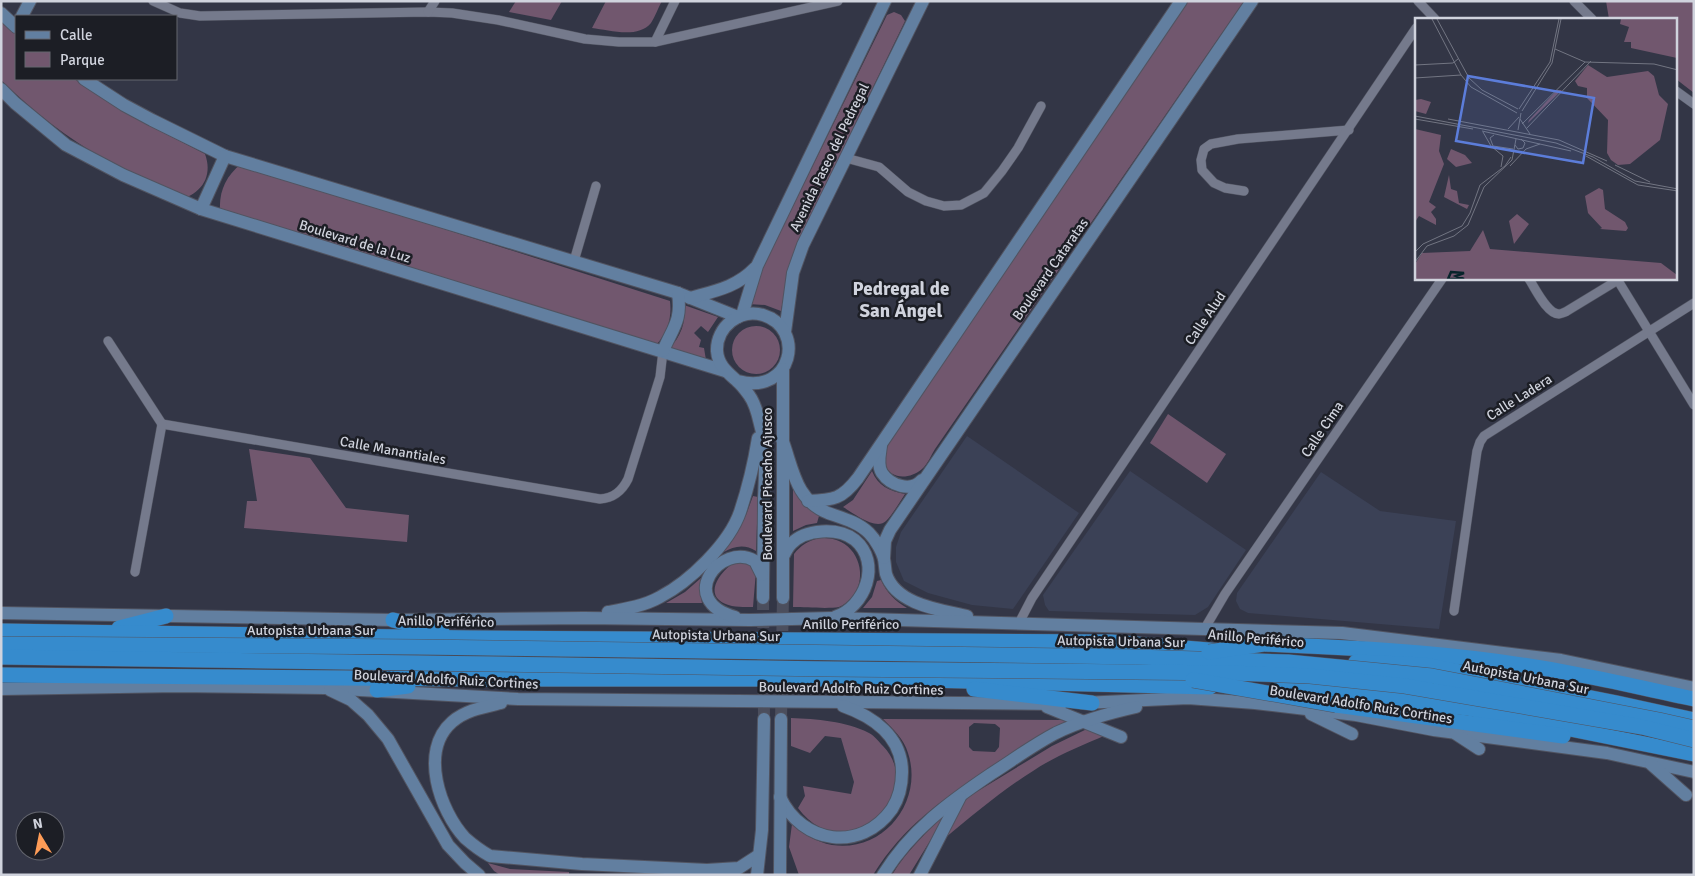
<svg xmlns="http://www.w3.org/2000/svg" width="1695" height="876" font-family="Signika,sans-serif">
  <rect width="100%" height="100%" fill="#333646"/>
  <g fill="#3b4156">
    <path d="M967,436L1079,513L1013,609L972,605L928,593L904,581L896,562V547L901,532Z"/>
    <path d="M1130,471L1246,550L1208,607L1195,615L1049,611L1045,605L1043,595Z"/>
    <path d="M1321,472L1380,511L1456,521L1439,629L1248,613L1240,609L1236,601L1237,593Z"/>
  </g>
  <g fill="#71576e" fill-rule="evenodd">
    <path d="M516,1H562L551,20L509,12Z"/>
    <path d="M606,1H662C658,8 655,17 651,23C638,39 609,30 592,28Z"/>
    <path d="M1186,1H1244L935,449C931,455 928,464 922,469C910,479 891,481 884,463C883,458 885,452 886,447Z"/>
    <path d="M1606,1H1694V93L1676,79V19H1609Z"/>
    <path d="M894,12L901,15L905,21L797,244L788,272L781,311L765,305L748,304L759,275L887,15Z"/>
    <path d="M1,20L16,33V79H74L126,113L205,154C212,173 205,189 187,197C160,185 131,174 106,160C67,138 33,111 1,80Z"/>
    <path d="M241,164L670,301C672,317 668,331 657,344L220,210C219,191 226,176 241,164Z"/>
    <path d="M684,305L718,317L708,332L701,326L694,333L701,340L699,347L704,348L706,360L669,349C681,336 686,323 684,305Z"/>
    <circle cx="756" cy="350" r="24"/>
    <path d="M1168,414L1226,454L1207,483L1150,443Z"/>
    <path d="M249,449L310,458L346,508L409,515L407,542L244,528L247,501H257Z"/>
    <path d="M872,471C878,486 889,491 905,494C899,503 893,514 886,521C876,531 853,513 843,507L853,500Z"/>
    <path d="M793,483L809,508L819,516L817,523L806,525L793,531Z"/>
    <path d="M753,496L758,497L756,551C745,544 734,546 724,552L746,515Z"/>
    <path d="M819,538C826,538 834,538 841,542C861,552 867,581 851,598C848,601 844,605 839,607C828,609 805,607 793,607L794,554C801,545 808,541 819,538Z"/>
    <path d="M735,562L748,563L756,571L753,607C743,607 728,608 719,600C706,588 725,568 735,562Z"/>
    <path d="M701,578L700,591L702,603H666L685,592Z"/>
    <path d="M881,580C887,593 895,601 907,608H863L872,597L877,581Z"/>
    <path d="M791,718C816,719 846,721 869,733C875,736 879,742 883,746C929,794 845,872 798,808L805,796L803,786L851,794L854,782L841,738L825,736L810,753L791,746Z"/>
    <path d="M883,719L1067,720L1071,723C1044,737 1018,752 991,768C943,799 904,825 873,875H799L789,847L792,824C804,834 816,842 832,845C884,853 924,801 908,753C904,739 893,729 883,719ZM974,723L995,724L1000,728L999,747L995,752L973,751L969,747V727Z"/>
    <path d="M1091,727L1106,735C1081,746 1055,756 1033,771C1001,791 973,815 944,839L963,800L1052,746Z"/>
    <path d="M949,810L909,875H892C907,850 929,830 949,810Z"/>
    <path d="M488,863L510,869L569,872V875H500L494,871Z"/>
  </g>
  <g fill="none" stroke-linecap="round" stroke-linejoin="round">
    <g stroke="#4b4e5d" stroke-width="12" stroke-dasharray="12 6" stroke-linecap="butt">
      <path d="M763,598L764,719"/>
      <path d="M782,649L783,598"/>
      <path d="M781,719L782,671"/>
    </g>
    <g stroke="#515461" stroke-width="10">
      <g id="street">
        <path d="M153,1L180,13L200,16L428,12L452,13L498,20L585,39L619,42H655L838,1"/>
        <path d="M1418,1L1435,19"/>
        <path d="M1574,1L1592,19"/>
        <path d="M428,12L435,1"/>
        <path d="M655,42L675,1"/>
        <path d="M1676,91L1694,104"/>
        <path d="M846,158L879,167L908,192L926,201L944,206L961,205L984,193L1002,171L1018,148L1041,106"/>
        <path d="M1244,191L1225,188L1214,183L1202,170L1201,160L1204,149L1211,144L1238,139L1349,130"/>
        <path d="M574,261L596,186"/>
        <path d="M1529,279C1535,288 1547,314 1559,314C1560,314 1566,312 1567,311L1618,280"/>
        <path d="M1617,279L1694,405"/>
        <path d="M108,341L162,424"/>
        <path d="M162,424L600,499C614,498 622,491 628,479L660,377L663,351"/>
        <path d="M135,572L162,424"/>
        <path d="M1454,611L1477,451L1480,442L1484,436L1694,303"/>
        <path d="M1019,623L1032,598L1416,28"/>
        <path d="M1205,628L1225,594L1442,279"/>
      </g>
    </g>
    <g stroke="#515461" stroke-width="14">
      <g id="secondary">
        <path d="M1,13L16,27"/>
        <path d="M22,16L30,1"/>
        <path d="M84,79L124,105L152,120L225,156L678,293L738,317"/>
        <path d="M1,89L15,103L66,145L123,175L201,209L725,371"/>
        <path d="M201,209L225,156"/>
        <path d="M690,298C715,291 737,287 755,268"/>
        <path d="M742,315L757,266L885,1"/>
        <path d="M785,332L793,273L803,245L923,1"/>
        <path d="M663,351C673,327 682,321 678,293"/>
        <path d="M738,381C793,396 806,328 763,315C740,308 716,327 717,351C718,365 727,372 737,381C742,385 746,391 749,395C755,403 758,415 760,424C767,448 765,474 764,499C764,532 763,565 763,598"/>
        <path d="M782,439C793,468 795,500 828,513C842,518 858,522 869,533C875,539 882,551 884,559C885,564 885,569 886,574C896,605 941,610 967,616"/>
        <path d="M881,446C880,454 877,465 882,473C890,485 911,493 922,480"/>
        <path d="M808,501C834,500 842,499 858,478L1181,1"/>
        <path d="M783,557C785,553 787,548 791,544C805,529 838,527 855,540C882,563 865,607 835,617"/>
        <path d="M884,558L885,541L890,530L1252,1"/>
        <path d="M783,598V369"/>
        <path d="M608,612C625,609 644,606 660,597C689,582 729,544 740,512C748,488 754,463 758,438"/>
        <path d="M1,613L393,620L584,618L750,620L832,618L1342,633L1561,660L1694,688"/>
        <path d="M735,617C675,600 721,541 755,561L762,575"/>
        <path d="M1,689L177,686L325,688L518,699L1061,704"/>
        <path d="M330,690L351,700L368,715L388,739L448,845L465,863L479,875"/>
        <path d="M501,703C484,707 466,710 452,722C419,751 440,811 465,838C473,845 481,851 490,856L582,864L707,870L739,868L759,855"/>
        <path d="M1083,703L1188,698L1255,703L1356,715L1434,730L1607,753L1694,772"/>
        <path d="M1047,707L1121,737"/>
        <path d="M1311,714L1352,734"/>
        <path d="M1456,734L1479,749"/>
        <path d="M1651,764L1686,795"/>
        <path d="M780,797C802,844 861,853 892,809C899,798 902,785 902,772C902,737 874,717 843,706"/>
        <path d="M757,875L762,830L764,719"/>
        <path d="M780,875L781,719"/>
        <path d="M883,875C911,830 948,803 991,774C1013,760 1033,745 1056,733C1081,721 1109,713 1136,707"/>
        <path d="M920,875L960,797"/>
      </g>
    </g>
    <g stroke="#515461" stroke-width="16">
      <g id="highway">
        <path d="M393,620L442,632"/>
        <path d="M119,628L166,616"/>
        <path d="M1,631L471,638L1111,642L1221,651"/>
        <path d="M1264,644C1368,648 1473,654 1575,674C1615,681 1654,691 1694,699"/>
        <path d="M1356,662L1425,665L1617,703L1694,720"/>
        <path d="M1,675L465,679H883L1210,687"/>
        <path d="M974,689L1092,703"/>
        <path d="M377,690L408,686"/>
        <path d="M1275,690L1345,692L1467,708L1694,754"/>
        <path d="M1336,705L1563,736"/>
      </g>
    </g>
    <use href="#street" stroke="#757a8c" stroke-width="9"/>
    <use href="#secondary" stroke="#627fa0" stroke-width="12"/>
    <use href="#highway" stroke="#368bcd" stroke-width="15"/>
    <g stroke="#515461" stroke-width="16" stroke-linecap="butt">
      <g id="highway-bridge">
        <path d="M1,644L420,647L1137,657L1288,662L1432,676L1659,720L1694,728"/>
        <path d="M1209,652L1264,644"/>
        <path d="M1,657L831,669L1231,673L1310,676L1405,686L1642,727L1694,740"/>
        <path d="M1193,680L1336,705"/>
      </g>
    </g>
    <use href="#highway-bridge" stroke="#368bcd" stroke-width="15"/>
  </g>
  <g text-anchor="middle" stroke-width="5" stroke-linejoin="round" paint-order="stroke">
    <g font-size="14" fill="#d0d3dd" stroke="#1c1e25">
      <text transform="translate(829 157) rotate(-64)" y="5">Avenida Paseo del Pedregal</text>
      <text transform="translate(355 241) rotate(17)" y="5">Boulevard de la Luz</text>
      <text transform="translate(1050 269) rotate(-55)" y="5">Boulevard Cataratas</text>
      <text transform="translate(1205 318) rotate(-56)" y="5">Calle Alud</text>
      <text transform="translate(1519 397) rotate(-32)" y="5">Calle Ladera</text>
      <text transform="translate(1322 429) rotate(-56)" y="5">Calle Cima</text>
      <text transform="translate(393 450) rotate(10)" y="5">Calle Manantiales</text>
      <text transform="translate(767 484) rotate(-90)" y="5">Boulevard Picacho Ajusco</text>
      <text transform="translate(446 621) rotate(1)" y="5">Anillo Periférico</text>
      <text x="851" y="629">Anillo Periférico</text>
      <text x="311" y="635">Autopista Urbana Sur</text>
      <text transform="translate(716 635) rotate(1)" y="5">Autopista Urbana Sur</text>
      <text transform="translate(1256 638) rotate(5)" y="5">Anillo Periférico</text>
      <text transform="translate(1121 641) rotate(1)" y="5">Autopista Urbana Sur</text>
      <text transform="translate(1526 677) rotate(11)" y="5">Autopista Urbana Sur</text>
      <text transform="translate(446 679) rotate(3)" y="5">Boulevard Adolfo Ruiz Cortines</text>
      <text transform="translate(851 688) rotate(1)" y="5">Boulevard Adolfo Ruiz Cortines</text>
      <text transform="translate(1361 704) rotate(9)" y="5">Boulevard Adolfo Ruiz Cortines</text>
    </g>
    <g font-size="19" font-weight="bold" fill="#d0d3dd" stroke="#1c1e25">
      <text x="901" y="295">Pedregal de<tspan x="901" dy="22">San Ángel</tspan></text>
    </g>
  </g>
  <g transform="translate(1415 18)">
    <rect width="262" height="262" fill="#333646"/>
    <path d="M206,1H262V40L216,30V24H209L214,9L205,6ZM173,47L192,59L233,53L239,58L244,77L253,86L245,122L215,146L203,147L196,142L192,135L193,102L172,80V70L163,68L160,63ZM142,72H147L113,105L114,102ZM6,81L16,84L11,96L0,93V82ZM0,111L26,117L24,133L29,146L14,184L21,189L16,194L21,201V207L4,198L0,204ZM36,131L50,137L57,145L41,149L32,141ZM34,157L36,171L42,173L44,185L54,187L52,191L29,179ZM184,170L188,172L190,191L210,204L213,210L211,213L185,211L187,210L173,195L170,178ZM102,196L114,206L99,226L94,203ZM68,212L75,231L246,245L262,257V262H0V246L7,235L55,233Z" fill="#71576e"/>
    <path fill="none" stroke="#08242b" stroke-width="2.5" d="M36,254L49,255L41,258L49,261H33Z"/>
    <path fill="none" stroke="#727582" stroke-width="1" d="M17,1L46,57L56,69L102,95M22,1L54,60L67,72L103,91M140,31L170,44L239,46L263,52M0,47L38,45L43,41M0,60L46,57M104,91L135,44L144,1M107,93L137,45L146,1M0,98L141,125L178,139L220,163L263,171M0,101L58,111M33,101L144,122L192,143M105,101L115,116M107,106L170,44M93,111L104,99M111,111L176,43M103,112L106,95M67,113L156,133M68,114L76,128L88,138L86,149M79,117L75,120L78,128L98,131M100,127L103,131L108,130L110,125L106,121M171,138L223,167L263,173M200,147L235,164M95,148L111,131L125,126M0,234L8,226L47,208L55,195L65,167L90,148L96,139M0,244L12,228L39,218L53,207L69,169L97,142L101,121"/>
    <path fill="#5c7dda" fill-opacity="0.15" stroke="#5c7dda" stroke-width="2.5" d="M53,58L179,80L168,145L41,123Z"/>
    <rect width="262" height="262" fill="none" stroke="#d0d3dd" stroke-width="2.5"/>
  </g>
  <rect width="1695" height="876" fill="none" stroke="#d0d3dd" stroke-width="5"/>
  <rect x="15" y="15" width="162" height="65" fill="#1c1e25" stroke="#64666f"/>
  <rect x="25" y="31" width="25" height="8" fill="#627fa0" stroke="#64666f"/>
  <text x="60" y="40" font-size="15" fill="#d0d3dd">Calle</text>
  <rect x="25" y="52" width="25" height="15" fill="#71576e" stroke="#64666f"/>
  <text x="60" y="65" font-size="15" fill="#d0d3dd">Parque</text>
  <g transform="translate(40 836) rotate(350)"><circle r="24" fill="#1c1e25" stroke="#64666f"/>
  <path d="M0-4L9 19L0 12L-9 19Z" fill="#fe9c57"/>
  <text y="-8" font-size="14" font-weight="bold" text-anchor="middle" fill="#d0d3dd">N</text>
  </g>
</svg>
